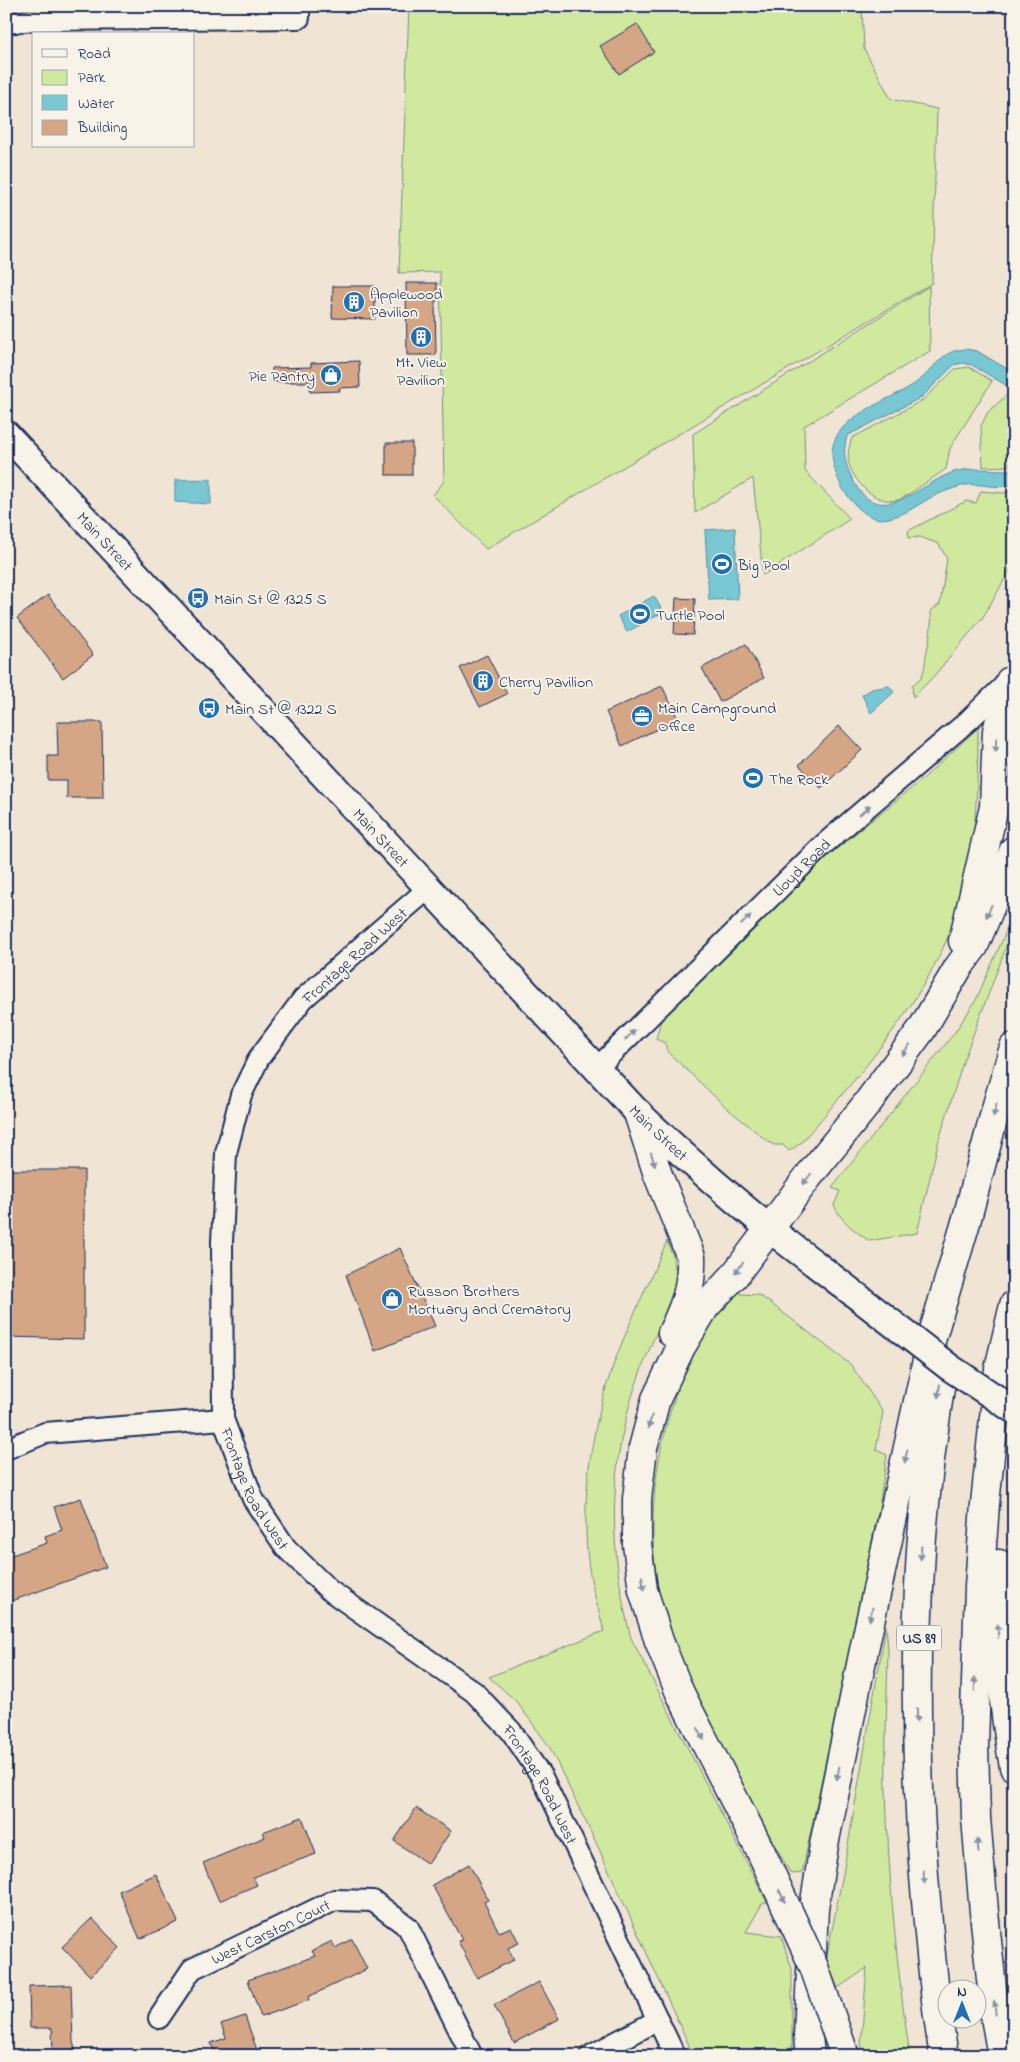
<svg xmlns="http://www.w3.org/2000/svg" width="1020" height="2062" font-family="'Indie Flower',sans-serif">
  <rect width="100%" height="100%" fill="#f0e4d4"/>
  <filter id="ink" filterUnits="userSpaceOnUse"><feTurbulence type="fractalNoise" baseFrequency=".02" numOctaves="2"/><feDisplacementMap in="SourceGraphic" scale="10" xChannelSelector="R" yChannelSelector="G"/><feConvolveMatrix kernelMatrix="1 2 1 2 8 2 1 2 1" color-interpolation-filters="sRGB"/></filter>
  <g filter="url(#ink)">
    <g fill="#d1e99f" stroke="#768c7e">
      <path d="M409,6H862L864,49L891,99L937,109L932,283L486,549L433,495L444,481L440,272L399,273Z"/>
      <path d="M929,286L930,351L804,426L805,471L850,519L763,575L753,478L695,513L693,434Z"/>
      <path d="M969,367L992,381L950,448L946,469C938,474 905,498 898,500C874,504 856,484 849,464C847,455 849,446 852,438L923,400L955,369Z"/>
      <path d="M1009,393L1014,396V457L1008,466L983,467L981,426L988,412Z"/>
      <path d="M1014,490V563L983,617L934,676L913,697L912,685C928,676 923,665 927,651C930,637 932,626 931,611L940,604L947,559L939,544L920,537L909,538L908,531L966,501L976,503L981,491L1004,493Z"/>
      <path d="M978,728C978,785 976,853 959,908C929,999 861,1072 801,1143L789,1151L783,1145H774L766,1140L728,1109L673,1057L667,1050L665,1043L656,1039L661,1020L808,872L925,777Z"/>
      <path d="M1014,903V926L964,1059L938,1143L917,1233L869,1241C856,1231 840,1221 834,1205L840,1191L832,1188L955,1032L976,1000L1005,934Z"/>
      <path d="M667,1241L673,1256L674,1267H680C678,1296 662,1319 651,1345C647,1354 644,1364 640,1373C607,1461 608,1549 631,1638L767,1902L762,1904L746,1932L781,1936L792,1969V2056H694L599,1849L549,1746L516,1701L489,1677L604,1631C599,1610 592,1589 589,1568C579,1496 593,1413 621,1345C635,1310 652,1276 667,1241Z"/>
      <path d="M737,1289L741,1294L758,1295L768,1301L851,1365L883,1412L876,1450L887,1455L879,1507L802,1873L791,1874C766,1830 743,1786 720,1741C703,1708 686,1676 673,1642C643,1564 649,1474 675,1396C687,1361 709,1314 737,1289Z"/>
      <path d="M886,1625L888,1649C887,1704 884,1761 887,1817C890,1896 898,1977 910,2056H864L861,2044L867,1968L838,1988L826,1960L843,1874Z"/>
    </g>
    <g fill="#78c8d4" stroke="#538ba5">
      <path d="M965,349L977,351L1014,373V390L972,365L963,363L954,365L922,397L847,436C842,454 845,464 853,480C879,532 920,483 954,472C971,467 991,470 1008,470L1014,467V484C997,491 979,481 961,486C951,489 939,493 930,498C914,507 901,518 881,519C868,519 855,506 848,496C840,486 835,473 833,462C824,417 889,403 917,382C936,369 939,351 965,349Z"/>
      <path d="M211,479V504L175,502V480Z"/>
      <path d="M735,528L738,599L709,600L705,530Z"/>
      <path d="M654,596L663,612L627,632L618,616Z"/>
      <path d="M889,686L894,692L871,713L862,695L872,689Z"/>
    </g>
    <g fill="#d4a686" stroke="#1b2f5e">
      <path d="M637,24L654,52L619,74L600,46Z"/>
      <path d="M406,283H437V302H435L436,355H407Z"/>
      <path d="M333,286H375V319L332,318Z"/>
      <path d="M359,361L360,387L339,388L340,391L310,392L309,382H272V368L311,367V363Z"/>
      <rect x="386" y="443" width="26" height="32"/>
      <path d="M48,595L93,655L63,678L17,618Z"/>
      <path d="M676,598L695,599L693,635L674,634Z"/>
      <path d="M746,644L764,678L720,702L702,668Z"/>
      <path d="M487,655L507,694L480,707L460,668Z"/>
      <path d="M662,686L678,719L622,746L606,712Z"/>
      <path d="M57,722H102L103,798H67V780H48V756H58Z"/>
      <path d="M839,726L862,750L821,788L799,765Z"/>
      <path d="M6,1170H84V1339L6,1337Z"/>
      <path d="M400,1248L435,1326L375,1351L346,1275Z"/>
      <path d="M81,1498L106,1567L6,1603V1557L47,1543L45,1536L62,1530L54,1507Z"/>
      <path d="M416,1808L451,1831L428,1864L394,1841Z"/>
      <path d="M302,1817L316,1854L253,1877L257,1885L219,1901L203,1863L265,1837L263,1832Z"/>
      <path d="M469,1864L488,1900L484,1902L499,1932L511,1927L519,1943L508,1948L514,1960L477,1978L458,1941L462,1940L432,1885Z"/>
      <path d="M156,1874L178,1922L140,1939L119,1891Z"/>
      <path d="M92,1918L120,1948L90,1976L62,1947Z"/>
      <path d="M352,1939L367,1969L308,1997L309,2000L261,2017L248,1980L315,1956L312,1951L332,1941L335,1948Z"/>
      <path d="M539,1982L559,2019L514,2043L494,2005Z"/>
      <path d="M71,1985L73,2042L77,2056H53L52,2028H30L29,1986Z"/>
      <path d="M245,2016L259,2056H216L211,2043L226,2038L221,2024Z"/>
    </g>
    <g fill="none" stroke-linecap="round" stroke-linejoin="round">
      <g stroke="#1b2f5e" stroke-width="24">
        <g id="minor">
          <path d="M6,23L33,20L299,18V6"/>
          <path id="s1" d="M428,889L379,931L303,999L259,1058L241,1095L226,1153L222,1242L223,1419L253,1499L286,1548L329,1590L474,1692L511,1731L542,1777L675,2056"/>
          <path id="s2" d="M596,1069L823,845L969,720L1010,680"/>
          <path d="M6,1449L45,1433L223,1419"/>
          <path id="s3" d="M159,2018L192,1969L335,1900L373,1901L408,1927L472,2056"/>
          <path d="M590,2056L658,2020"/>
        </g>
      </g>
      <g stroke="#1b2f5e" stroke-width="30">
        <g id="major">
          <path id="s4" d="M6,434L638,1113C694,1166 752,1217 814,1263"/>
        </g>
      </g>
      <g stroke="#1b2f5e" stroke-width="31">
        <g id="highway">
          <path d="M963,941L994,807L997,731L1010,681"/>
          <path d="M638,1113L658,1175L691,1257C692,1289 685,1305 672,1333"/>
          <path d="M943,1367C934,1428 925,1489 921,1551C914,1659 916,1768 924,1876C929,1936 934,1996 944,2056"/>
          <path d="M999,1564C995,1632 1002,1700 1014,1767"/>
          <path d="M761,1852L680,1693L659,1641L643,1590L637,1544V1499L643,1448L656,1399L681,1347L705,1307L734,1276L808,1177L866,1105L922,1029L958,968L974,946L1014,850"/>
          <path d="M810,2056L808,2036L814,1908L824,1845L865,1645L932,1337L966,1222L997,1105L1014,1047"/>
          <path d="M1002,2056L995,2017L984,1912L976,1818L974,1745L979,1587L985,1504L999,1369L1014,1305"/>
        </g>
      </g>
      <use href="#minor" stroke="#f7f3e8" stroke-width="20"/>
      <use href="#major" stroke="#f7f3e8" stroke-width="26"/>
      <use href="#highway" stroke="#f7f3e8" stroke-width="28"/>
      <g stroke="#1b2f5e" stroke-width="30" stroke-linecap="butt">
        <path id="major-bridge" d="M814,1263L949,1367L1014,1410"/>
      </g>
      <g stroke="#1b2f5e" stroke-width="31" stroke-linecap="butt">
        <path id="highway-bridge" d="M761,1852L814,1967L845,2056"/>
      </g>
      <use href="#major-bridge" stroke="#f7f3e8" stroke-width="26"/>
      <use href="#highway-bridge" stroke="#f7f3e8" stroke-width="28"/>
    </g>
    <defs><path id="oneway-solid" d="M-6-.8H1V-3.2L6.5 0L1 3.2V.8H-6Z" transform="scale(1.25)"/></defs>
    <g fill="#8991a3">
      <use href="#oneway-solid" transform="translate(996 745) rotate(92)"/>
      <use href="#oneway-solid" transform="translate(865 810) rotate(-41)"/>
      <use href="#oneway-solid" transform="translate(989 911) rotate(113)"/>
      <use href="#oneway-solid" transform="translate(746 920) rotate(-44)"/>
      <use href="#oneway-solid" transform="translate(630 1035) rotate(-45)"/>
      <use href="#oneway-solid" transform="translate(906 1050) rotate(126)"/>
      <use href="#oneway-solid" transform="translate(995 1110) rotate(105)"/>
      <use href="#oneway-solid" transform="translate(653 1159) rotate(72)"/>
      <use href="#oneway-solid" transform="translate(807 1179) rotate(127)"/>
      <use href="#oneway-solid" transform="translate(739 1268) rotate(127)"/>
      <use href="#oneway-solid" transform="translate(939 1391) rotate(98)"/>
      <use href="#oneway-solid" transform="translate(650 1422) rotate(105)"/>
      <use href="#oneway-solid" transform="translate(906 1456) rotate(102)"/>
      <use href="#oneway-solid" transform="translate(921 1553) rotate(93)"/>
      <use href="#oneway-solid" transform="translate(643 1583) rotate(81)"/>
      <use href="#oneway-solid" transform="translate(871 1614) rotate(103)"/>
      <use href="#oneway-solid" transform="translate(998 1631) rotate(-92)"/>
      <use href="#oneway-solid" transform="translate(975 1684) rotate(-88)"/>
      <use href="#oneway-solid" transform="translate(917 1715) rotate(90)"/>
      <use href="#oneway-solid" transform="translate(701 1734) rotate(63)"/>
      <use href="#oneway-solid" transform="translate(838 1773) rotate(102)"/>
      <use href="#oneway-solid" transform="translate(978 1846) rotate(-95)"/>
      <use href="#oneway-solid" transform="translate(924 1877) rotate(86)"/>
      <use href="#oneway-solid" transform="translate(782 1896) rotate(65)"/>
      <use href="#oneway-solid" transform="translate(995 2008) rotate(-96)"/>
    </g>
  </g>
  <defs>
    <g id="building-disc" transform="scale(1.125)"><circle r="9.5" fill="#1f6fb2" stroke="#f7f3e8"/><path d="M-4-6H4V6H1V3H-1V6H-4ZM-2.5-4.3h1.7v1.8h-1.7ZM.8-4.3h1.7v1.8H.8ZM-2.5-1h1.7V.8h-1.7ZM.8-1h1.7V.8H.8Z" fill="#fff"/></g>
    <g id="shop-disc" transform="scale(1.125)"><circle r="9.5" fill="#1f6fb2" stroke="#f7f3e8"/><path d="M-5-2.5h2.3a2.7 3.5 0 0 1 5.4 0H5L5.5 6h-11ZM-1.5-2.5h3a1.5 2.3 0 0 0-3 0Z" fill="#fff"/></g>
    <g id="stadium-disc" transform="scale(1.125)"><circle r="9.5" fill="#1f6fb2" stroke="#f7f3e8"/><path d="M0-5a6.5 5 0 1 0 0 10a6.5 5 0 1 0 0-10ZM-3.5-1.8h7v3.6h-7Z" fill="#fff"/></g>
    <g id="bus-disc" transform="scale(1.125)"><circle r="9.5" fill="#1f6fb2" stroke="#f7f3e8"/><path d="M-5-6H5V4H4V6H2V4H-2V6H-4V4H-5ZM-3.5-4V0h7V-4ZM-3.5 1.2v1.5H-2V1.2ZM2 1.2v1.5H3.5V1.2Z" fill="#fff"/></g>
    <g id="office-disc" transform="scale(1.125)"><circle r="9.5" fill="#1f6fb2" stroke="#f7f3e8"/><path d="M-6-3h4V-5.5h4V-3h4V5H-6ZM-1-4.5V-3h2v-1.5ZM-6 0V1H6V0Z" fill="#fff"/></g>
  </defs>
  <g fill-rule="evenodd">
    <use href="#building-disc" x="354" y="302"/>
    <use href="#building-disc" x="421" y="337"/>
    <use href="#shop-disc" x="331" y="375"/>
    <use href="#stadium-disc" x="722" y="564"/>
    <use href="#bus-disc" x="198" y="598"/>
    <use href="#stadium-disc" x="640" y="614"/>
    <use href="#building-disc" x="483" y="681"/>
    <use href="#bus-disc" x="209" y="708"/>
    <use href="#office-disc" x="642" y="716"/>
    <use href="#stadium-disc" x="753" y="778"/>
    <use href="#shop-disc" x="392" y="1299"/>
  </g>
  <g text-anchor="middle" stroke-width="4" stroke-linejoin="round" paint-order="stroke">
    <rect fill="#f7f3e8" stroke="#5d6a87" stroke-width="1" x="896.5" y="1625.5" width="45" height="25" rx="4"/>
    <g font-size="15" font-weight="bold" fill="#1b2f5e">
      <text x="919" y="1643">US 89</text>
    </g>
    <g font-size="16" fill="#1b2f5e" stroke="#f7f3e8" text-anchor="start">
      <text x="370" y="299">Applewood<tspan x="370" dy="18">Pavilion</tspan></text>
      <text x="421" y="367" text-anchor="middle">Mt. View<tspan x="421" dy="18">Pavilion</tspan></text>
      <text x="315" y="381" text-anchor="end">Pie Pantry</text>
      <text x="738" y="570">Big Pool</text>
      <text x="214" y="604">Main St @ 1325 S</text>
      <text x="656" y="620">Turtle Pool</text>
      <text x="499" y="687">Cherry Pavilion</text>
      <text x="658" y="713">Main Campground<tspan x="658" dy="18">Office</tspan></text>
      <text x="225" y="714">Main St @ 1322 S</text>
      <text x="769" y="784">The Rock</text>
      <text x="408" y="1296">Russon Brothers<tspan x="408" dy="18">Mortuary and Crematory</tspan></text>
    </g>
    <g font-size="16" fill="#1b2f5e" stroke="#f7f3e8">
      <text dy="6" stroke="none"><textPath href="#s4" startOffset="146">Main Street</textPath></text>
      <text dy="6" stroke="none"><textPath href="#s4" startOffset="551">Main Street</textPath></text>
      <text dy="6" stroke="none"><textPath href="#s2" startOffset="288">Lloyd Road</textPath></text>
      <text transform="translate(354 955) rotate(-42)" y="6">Frontage Road West</text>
      <text dy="6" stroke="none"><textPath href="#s4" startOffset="956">Main Street</textPath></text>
      <text dy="6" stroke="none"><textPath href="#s1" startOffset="684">Frontage Road West</textPath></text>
      <text dy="6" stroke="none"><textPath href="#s1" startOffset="1104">Frontage Road West</textPath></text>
      <text dy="6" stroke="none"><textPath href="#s3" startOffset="146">West Carston Court</textPath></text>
    </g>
  </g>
  <rect width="1020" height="2062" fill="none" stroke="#f7f3e8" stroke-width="25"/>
  <rect x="12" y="12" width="995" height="2037" fill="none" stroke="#1b2f5e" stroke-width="2" filter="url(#ink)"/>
  <rect x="32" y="32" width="162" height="115" fill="#f7f3e8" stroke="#9fa5b1"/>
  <rect x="42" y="49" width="25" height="8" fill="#f7f3e8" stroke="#9fa5b1"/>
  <text x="78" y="58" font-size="15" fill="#1b2f5e">Road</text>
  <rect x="42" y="70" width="25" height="15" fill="#d1e99f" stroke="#9fa5b1"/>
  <text x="78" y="82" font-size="15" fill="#1b2f5e">Park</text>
  <rect x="42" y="95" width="25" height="15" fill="#78c8d4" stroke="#9fa5b1"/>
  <text x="78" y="108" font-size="15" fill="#1b2f5e">Water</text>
  <rect x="42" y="120" width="25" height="15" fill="#d4a686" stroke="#9fa5b1"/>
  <text x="78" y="132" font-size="15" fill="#1b2f5e">Building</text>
  <g transform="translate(962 2004)"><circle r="24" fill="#f7f3e8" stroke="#9fa5b1"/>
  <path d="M0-4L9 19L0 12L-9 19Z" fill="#1f6fb2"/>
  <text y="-8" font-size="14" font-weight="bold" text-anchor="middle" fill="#1b2f5e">N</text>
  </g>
</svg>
